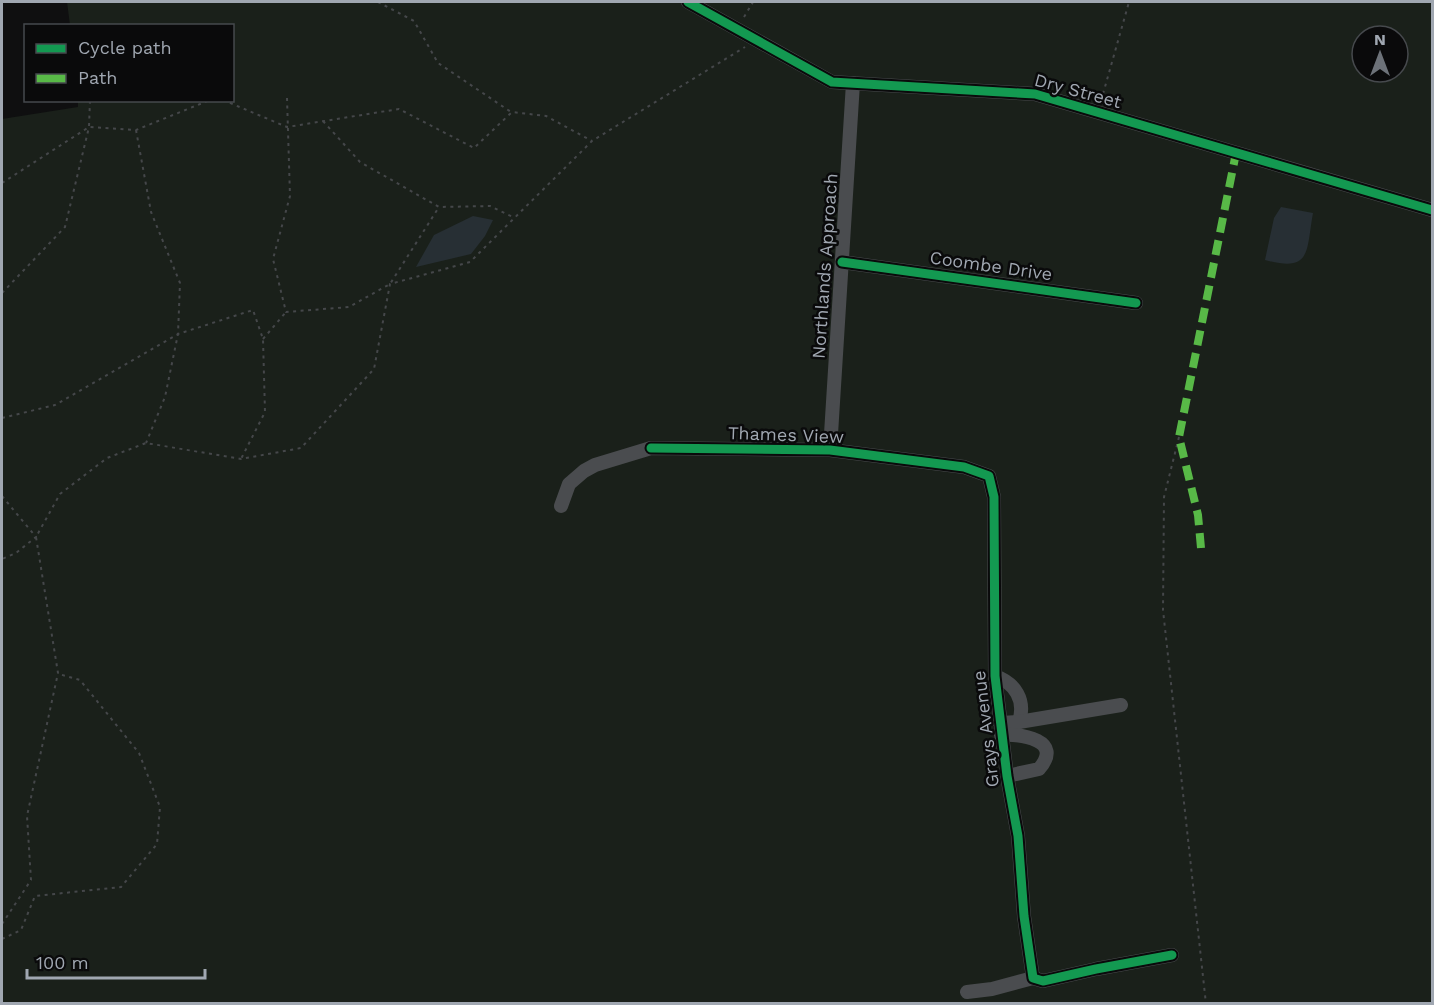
<svg xmlns="http://www.w3.org/2000/svg" width="1434" height="1005" font-family="'Work Sans',sans-serif">
  <rect width="100%" height="100%" fill="#0f0f10"/>
  <path fill="#1a201a" fill-rule="evenodd" d="M67,2H1432V1003L2,1004V119L78,107V101L232,100V26L70,25ZM1362,36H1398V72H1362Z"/>
  <g fill="#272f34">
    <path d="M1281,207L1313,213C1306,251 1312,273 1265,260L1274,218Z"/>
    <path d="M473,216L493,220L485,236L471,254L416,267L434,235Z"/>
  </g>
  <g fill="none" stroke-linecap="round" stroke-linejoin="round">
    <g stroke="#45474a" stroke-width="2" stroke-dasharray="3 4.5" stroke-linecap="butt">
      <path d="M378,2L414,21L438,63L511,112"/>
      <path d="M744,17L753,2"/>
      <path d="M287,98L290,196L273,259L286,312L349,307L390,284L439,207"/>
      <path d="M223,100L287,127L399,109L474,148L512,112L546,116L592,141"/>
      <path d="M1101,101L1129,2"/>
      <path d="M323,121L360,162L439,207L490,206L515,218"/>
      <path d="M136,130L151,212L180,283L178,334L165,397L146,443"/>
      <path d="M2,183L89,127L136,130L210,100"/>
      <path d="M2,293L65,227L89,127L90,100"/>
      <path d="M263,339L286,312"/>
      <path d="M2,418L55,405L178,334L253,310L263,339L265,412L241,459"/>
      <path d="M1179,437L1164,497L1163,610L1206,1004"/>
      <path d="M2,496L36,537L16,553L2,559"/>
      <path d="M2,924L31,880L27,816L58,673L36,537L60,494L107,458L146,443L241,459L301,448L374,369L390,284L470,262L592,141L745,47"/>
      <path d="M2,939L21,930L35,896L121,887L157,844L160,807L139,753L80,680L59,674"/>
    </g>
    <g stroke="#4a4c4f" stroke-width="14">
      <path d="M688,2L832,82L1035,94L1432,210"/>
      <path d="M842,262L1136,303"/>
      <path d="M830,450L853,83"/>
      <path d="M561,506L569,484L584,471L595,465L651,448L830,450L964,467L989,476L994,497L995,676L1007,776L1018,836L1024,916L1033,978"/>
      <path d="M995,676C1015,683 1026,700 1019,722"/>
      <path d="M1000,723L1019,722L1121,705"/>
      <path d="M1001,735C1022,734 1064,740 1039,769L1007,776"/>
      <path d="M1033,978L1043,981L1096,969L1172,955"/>
      <path d="M967,992L992,989L1033,978"/>
    </g>
    <path stroke="#58b947" stroke-width="8" stroke-dasharray="15 8" stroke-linecap="butt" d="M1201,548L1198,515L1179,437L1236,153"/>
    <g stroke="#0a0a0b" stroke-width="13">
      <g id="cycleway">
        <path d="M688,2L832,82L1035,94L1432,210"/>
        <path d="M842,262L1136,303"/>
        <path d="M651,448L830,450L964,467L989,476L994,497L995,676L1007,776L1018,836L1024,916L1033,978L1043,981L1096,969L1172,955"/>
      </g>
    </g>
    <use href="#cycleway" stroke="#139951" stroke-width="9"/>
  </g>
  <g text-anchor="middle" stroke-width="5" stroke-linejoin="round" paint-order="stroke">
    <g font-size="18" fill="#a0a7b1" stroke="#0a0a0b">
      <text transform="translate(1078 91) rotate(15)" y="6">Dry Street</text>
      <text transform="translate(825 266) rotate(-86)" y="6">Northlands Approach</text>
      <text transform="translate(991 266) rotate(8)" y="6">Coombe Drive</text>
      <text transform="translate(786 435) rotate(2)" y="6">Thames View</text>
      <text transform="translate(986 729) rotate(-97)" y="6">Grays Avenue</text>
    </g>
  </g>
  <rect width="1434" height="1005" fill="none" stroke="#a0a7b1" stroke-width="6"/>
  <rect x="24" y="24" width="210" height="78" fill="#0a0a0b" stroke="#46494d" stroke-width="1.5"/>
  <rect x="36" y="44" width="30" height="9" fill="#139951" stroke="#46494d" stroke-width="1.5"/>
  <text x="78" y="54" font-size="18" fill="#a0a7b1">Cycle path</text>
  <rect x="36" y="74" width="30" height="9" fill="#58b947" stroke="#46494d" stroke-width="1.5"/>
  <text x="78" y="84" font-size="18" fill="#a0a7b1">Path</text>
  <g transform="translate(1380 54)"><circle r="28" fill="#0a0a0b" stroke="#46494d" stroke-width="1.5"/>
  <path d="M0-4.5L10 22L0 15L-10 22Z" fill="#6d7279"/>
  <text y="-9" font-size="16" font-weight="bold" text-anchor="middle" fill="#a0a7b1">N</text>
  </g>
  <path d="M27 969v9h178v-9" fill="none" stroke="#a0a7b1" stroke-width="3"/>
  <text x="36" y="969" font-size="18" fill="#a0a7b1" stroke="#0a0a0b" stroke-width="4.5" paint-order="stroke">100 m</text>
</svg>
